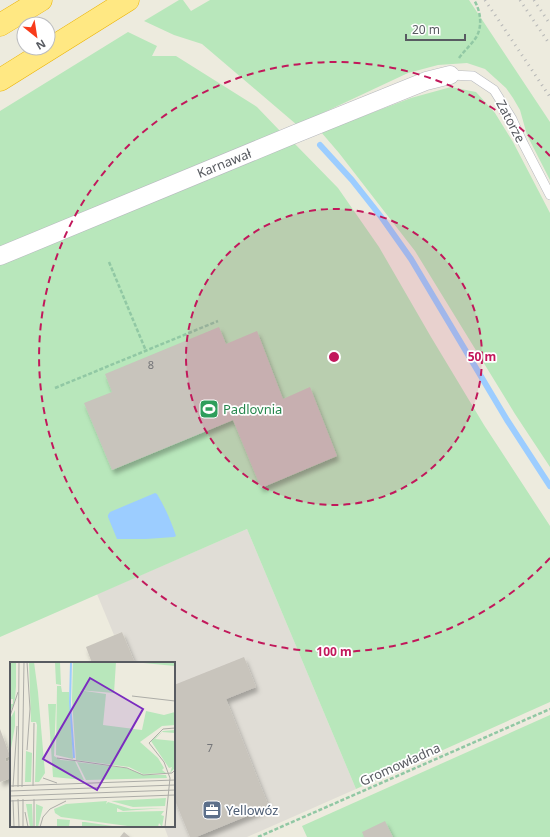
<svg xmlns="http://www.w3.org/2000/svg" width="550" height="837" font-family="'Noto Sans',sans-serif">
  <defs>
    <filter id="shadow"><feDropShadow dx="2.5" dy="4.5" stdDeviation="2" flood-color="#0004"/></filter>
  </defs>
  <rect width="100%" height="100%" fill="#edebde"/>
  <path fill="#e0ddd6" d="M247,529L356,789L247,837H168L164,826H174V663H135L122,632L114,635L97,594Z"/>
  <g fill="#b8e7bb">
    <path d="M179,0H183L191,11L210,0H469L550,122V180L527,135L520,110L513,98L506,88L485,69L467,63L438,65L408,73L297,125L202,44L174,35L144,21Z"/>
    <path d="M128,32L157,46L152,56H176L257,107L281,132L0,248V111Z"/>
    <path d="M451,87L476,92L495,113L513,142L550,213V467L515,414L415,251L339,153L321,132L411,98Z"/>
    <path d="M294,143L338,188L379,247L431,337L484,425L550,526V702L356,789L247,529L0,637V265Z"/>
    <path d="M550,715V837H307L302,826Z"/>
  </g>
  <path fill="#9ccdff" d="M155,493L157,494C165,507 171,521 176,536L174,537L146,539H117L108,517V515L110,512Z"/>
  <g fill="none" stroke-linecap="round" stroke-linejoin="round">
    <path stroke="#9ccdff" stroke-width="6" d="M320,145L352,180L382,218L411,259L507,420L550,486"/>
  </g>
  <g fill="#c8c4bc" filter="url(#shadow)">
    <path d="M219,327L226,344L257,331L283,399L310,387L337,456L261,488L233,420L112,470L84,403L112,392L105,374Z"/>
    <path d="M122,632L135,663H92L86,647Z"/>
    <path d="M244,657L256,687L226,699L269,807L196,837H190L174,798V685Z"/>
    <path d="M0,729L10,756L5,758L6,762L11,760V778L0,782Z"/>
    <path d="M385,821L393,837H364L362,832Z"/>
    <path d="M124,832L130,837H120Z"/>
  </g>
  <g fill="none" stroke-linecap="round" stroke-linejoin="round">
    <g stroke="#b7b9bf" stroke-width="10">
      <path id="service" d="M450,75L473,76L494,90L512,119L523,143L550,195"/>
    </g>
    <g stroke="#b7b9bf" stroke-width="19">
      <path id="minor" d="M0,256L295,134L426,81L450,75"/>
    </g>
    <g stroke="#ebb200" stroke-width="23">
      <g id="motorway">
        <path d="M0,25L41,0"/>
        <path d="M0,80L128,0"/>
      </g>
    </g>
    <g stroke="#91c8a4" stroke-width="2.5" stroke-dasharray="4 2" stroke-linecap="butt">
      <path d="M459,58C464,51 470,46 475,39C483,28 481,11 474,0"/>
      <path d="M109,262L146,351"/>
      <path d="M55,388L218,321"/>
      <path d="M258,837L550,709"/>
    </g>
    <use href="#service" stroke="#fff" stroke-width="9"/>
    <use href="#minor" stroke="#fff" stroke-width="18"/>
    <use href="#motorway" stroke="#ffe883" stroke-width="22"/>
    <g stroke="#b5b6b6" stroke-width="3" stroke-dasharray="1 5" stroke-linecap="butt">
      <path d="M485,0L550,97"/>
      <path d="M520,0L550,45"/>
      <path d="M534,0L550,24"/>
    </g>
  </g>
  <circle cx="334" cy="357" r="148" fill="#c2185b" fill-opacity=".12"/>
  <g fill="none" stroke="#c2185b" stroke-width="2" stroke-dasharray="7 5">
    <circle cx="334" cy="357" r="148"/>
    <path d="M550 558A295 295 0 1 1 550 156"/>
  </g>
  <defs>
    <g id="stadium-square" transform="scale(1)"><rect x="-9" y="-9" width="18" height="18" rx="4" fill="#2e9e5b" stroke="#fff"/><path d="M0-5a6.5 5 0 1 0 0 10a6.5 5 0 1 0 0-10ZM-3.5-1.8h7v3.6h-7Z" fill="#fff"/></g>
    <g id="office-square" transform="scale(1)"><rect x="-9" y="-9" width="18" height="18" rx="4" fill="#5c6f8a" stroke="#fff"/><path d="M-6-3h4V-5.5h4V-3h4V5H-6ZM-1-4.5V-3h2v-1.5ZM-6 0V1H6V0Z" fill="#fff"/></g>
  </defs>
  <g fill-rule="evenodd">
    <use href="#stadium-square" x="209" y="409"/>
    <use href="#office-square" x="212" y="810"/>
  </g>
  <g text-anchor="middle" stroke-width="3.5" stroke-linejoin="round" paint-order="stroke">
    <g font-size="11" fill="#747578">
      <text x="151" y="369">8</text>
      <text x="210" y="752">7</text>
    </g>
    <g font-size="13" fill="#585b61" stroke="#fff">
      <text transform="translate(511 121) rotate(62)" y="5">Zatorze</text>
      <text transform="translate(224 163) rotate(-22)" y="5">Karnawał</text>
      <text transform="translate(400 764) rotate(-24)" y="5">Gromowładna</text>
    </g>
    <g font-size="13" fill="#27864d" stroke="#fff" text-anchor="start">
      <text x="223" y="414">Padlovnia</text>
    </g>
    <g font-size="13" fill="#4e5e75" stroke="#fff" text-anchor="start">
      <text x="226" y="815">Yellowóz</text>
    </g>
  </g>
  <g transform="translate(10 662)">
    <rect width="165" height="165" fill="#edebde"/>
    <path d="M0,0H6V24L5,37L4,42L0,50V42H3V37H0ZM19,0H24L28,30L35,111L29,120H25L27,63L26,60H21ZM45,0H50L51,23L46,22ZM63,0H106L104,31L68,28L96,32L93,63L132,68L136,49L154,53L165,50V63L152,64L130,80L148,96L154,106L152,108L156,111L133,112L119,105L66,98L62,37ZM123,0H165V4ZM47,24H51L52,30H59L63,97L46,93ZM38,42H46L44,94L51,98L65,99L74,118L43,115ZM5,48V64L0,92V57ZM165,68V71L152,70L145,77L165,79L164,107L160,111L162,105L159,106L141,79L153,69ZM16,89L22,91L21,120H15ZM67,100L116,106L134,113H156L157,116L76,118ZM156,136L155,144L123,145L101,139ZM97,139L96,142L98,140L121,147L155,146L113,149L107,146V150L154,149L151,153L154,154L152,165L149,161L148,165H125L51,155L45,151L44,147L56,142ZM16,142H22L23,165H20ZM26,142L33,145L28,165H26ZM47,157L60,158L59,165H47ZM72,160H75L109,165H72Z" fill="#b8e7bb"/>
    <path fill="none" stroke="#9ccdff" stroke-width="2" d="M61,0L60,41L64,96"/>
    <path fill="none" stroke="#adada8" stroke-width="1" d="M17,0L20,47L17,88M122,34L165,39M0,54L8,30M47,96L117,106L133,113L162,111L165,108M33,116L47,121M0,124L165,118M23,124L24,61M3,125L7,64M8,125L9,0M12,125L14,0M0,129L165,123M0,134L165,128M8,137L9,165M13,137V165M24,137V165M3,138L4,165M0,139L165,133M15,150L18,165M30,165L33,155L40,147L56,139M155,165L160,116L154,100L139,81L153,67L165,66"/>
    <path fill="#7b2cbf" fill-opacity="0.15" stroke="#7b2cbf" stroke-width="2" d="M80,16L133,47L87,128L33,97Z"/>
    <rect width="165" height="165" fill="none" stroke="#585b61" stroke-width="2"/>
  </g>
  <circle cx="334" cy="357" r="6" fill="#c2185b" stroke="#fff" stroke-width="2"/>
  <g font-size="12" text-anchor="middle" font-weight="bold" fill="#c2185b" stroke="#fff" stroke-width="3.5" stroke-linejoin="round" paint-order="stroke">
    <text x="482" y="361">50 m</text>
    <text x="334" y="656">100 m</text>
  </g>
  <g transform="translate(36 36) rotate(150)"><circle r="19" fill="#ffffff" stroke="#bcbdc0"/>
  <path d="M0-3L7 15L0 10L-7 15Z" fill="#f83b1a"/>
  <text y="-6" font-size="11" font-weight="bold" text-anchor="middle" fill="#585b61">N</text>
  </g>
  <path d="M406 34v6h59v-6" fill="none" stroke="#585b61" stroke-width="2"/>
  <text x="412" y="34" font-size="12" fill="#585b61" stroke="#ffffff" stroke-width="3" paint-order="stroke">20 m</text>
</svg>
